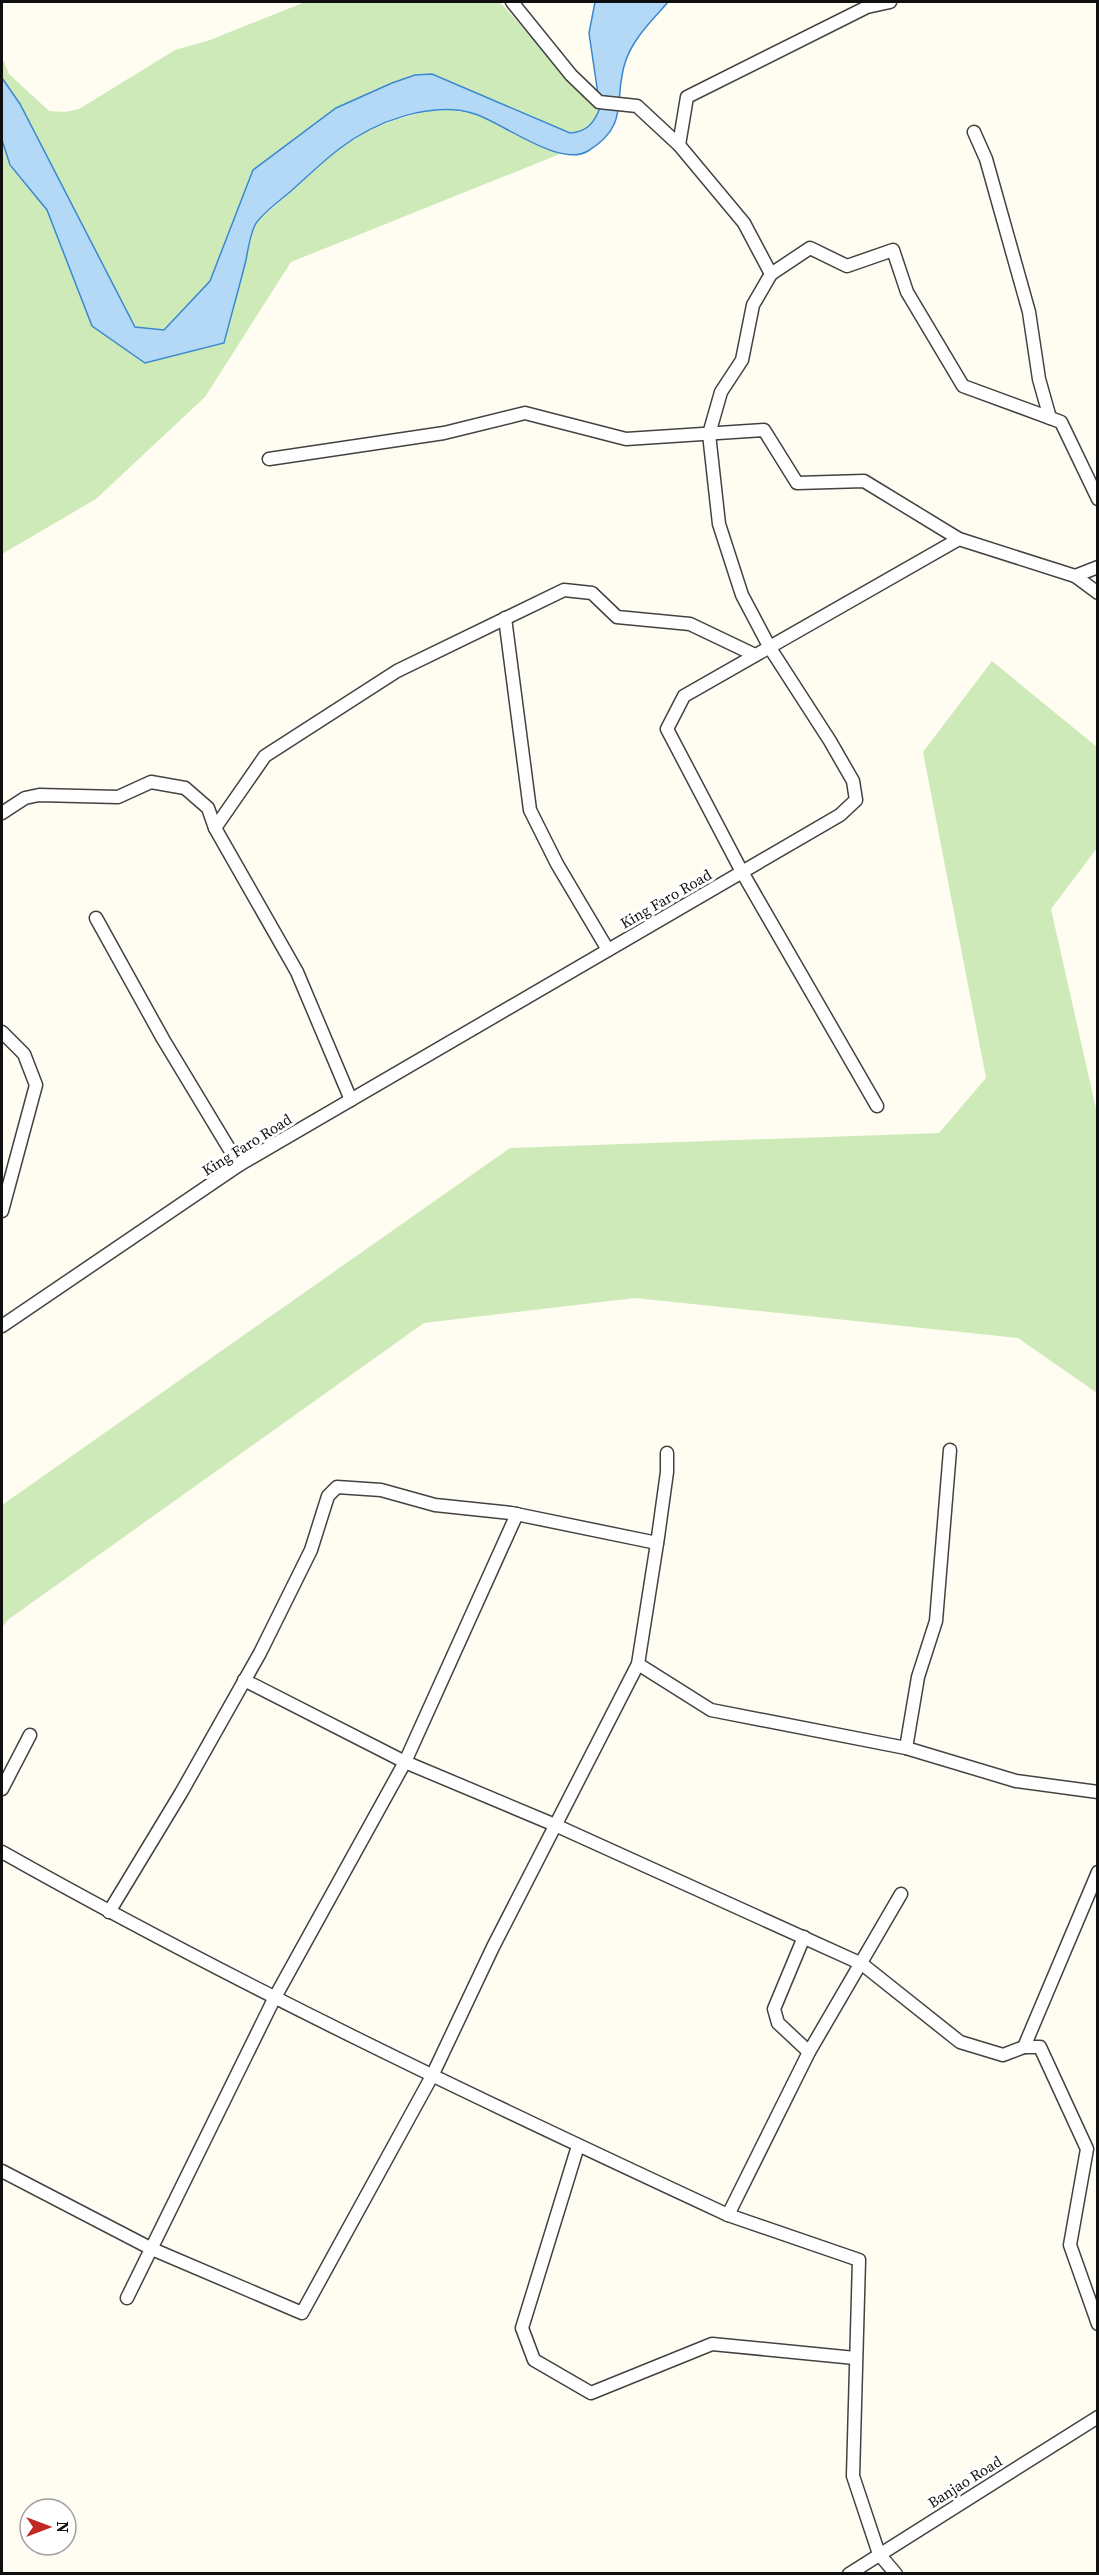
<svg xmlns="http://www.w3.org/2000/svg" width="1099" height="2575" font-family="'Source Serif 4',serif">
  <rect width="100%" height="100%" fill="#fffdf1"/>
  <g fill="#cfeab9">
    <path d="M305,2H500L569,79L600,108C594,123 587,132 570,133L432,74L253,170L210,281L165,330L135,327L20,104L2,78V57L9,74L49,111L65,112L79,109L175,50L210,40Z"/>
    <path d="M450,110L475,114L560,154L291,262L205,397L96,499L2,554V140L10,166L47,210L92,326L224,343L255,224L340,148L370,130L398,119L428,111Z"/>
    <path d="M992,661L1097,747V848L1051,909L1097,1113V1393L1018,1338L635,1298L424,1323L9,1619L2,1627V1505L510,1148L939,1133L986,1078L923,752Z"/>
  </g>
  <path fill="#b4d9f7" stroke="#3a88d0" stroke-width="1.5" d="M595,2H668C653,20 634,37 626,60C612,98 632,124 588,151C560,168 503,123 475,114C431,100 374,122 339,149C322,162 307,177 291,191C282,199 260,215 255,225C250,235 248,249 246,260C239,288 231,316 224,343L145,363L92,326L47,210L10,165L2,140V78L20,104L135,327L164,330L210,281L253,170L336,108L392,83L415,75L432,74L570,133C587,132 594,123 600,108L589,33Z"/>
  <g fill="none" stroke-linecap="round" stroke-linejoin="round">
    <g stroke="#424242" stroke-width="15">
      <g id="minor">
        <path d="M512,2L571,75L599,102L637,106L679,145L744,223L771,274L810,248L847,266L893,250L907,292L963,386L1061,422L1098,499"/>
        <path d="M974,132L986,159L1029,312L1039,379L1050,418"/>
        <path d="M679,145L687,97L867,7L890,2"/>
        <path d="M269,459L444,433L525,413L626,439L764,430L797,483L864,481L959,539"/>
        <path d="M1075,576L1098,567"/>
        <path d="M505,618L530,810L557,864L608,950"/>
        <path d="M2,813L25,798L39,795L118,797L151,782L185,788L208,808L215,828L297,972L351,1100"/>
        <path d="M215,828L265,756L397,671L564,590L592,593L617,617L690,624L755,655"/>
        <path d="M96,918L163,1039L239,1165"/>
        <path d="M2,1032L24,1054L36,1085L2,1211"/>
        <path d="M877,1106L742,872L667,729L684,696L959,539L1075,576L1098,593"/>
        <path d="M2,1326L239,1165L840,815L856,800L853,781L830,741L770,648L742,595L719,524L709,434L721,392L742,360L753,305L771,274"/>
        <path d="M638,1664L711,1710L906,1748L1016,1781L1098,1792"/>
        <path d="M244,1680L405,1762L555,1825L862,1964L960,2042L1003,2055L1024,2047H1040L1087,2149L1070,2245L1098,2324"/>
        <path d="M906,1748L918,1677L936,1621L950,1450"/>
        <path d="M2,1789L30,1735"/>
        <path d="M2,1852C238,1985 482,2101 728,2215"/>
        <path d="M109,1912L181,1793L260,1653L311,1550L328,1496L337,1487L381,1490L435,1505L511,1513L657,1543"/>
        <path d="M804,1937L774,2009L778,2023L809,2052"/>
        <path d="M1024,2047L1098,1872"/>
        <path d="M578,2146L522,2328L534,2360L591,2393L712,2344L855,2358"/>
        <path d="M2,2171L152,2249L302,2313L432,2076L493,1947L638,1664L658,1537L667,1472V1453"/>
        <path d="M127,2298L274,1999L405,1762L517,1514"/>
        <path d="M849,2574L1098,2417"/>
        <path d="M896,2574L879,2554L853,2476L859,2260L728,2215L809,2052L901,1894"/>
      </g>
    </g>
    <use href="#minor" stroke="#fff" stroke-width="12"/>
  </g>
  <g text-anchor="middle" stroke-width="6" stroke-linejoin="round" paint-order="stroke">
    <g font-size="15" fill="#0f0f0f" stroke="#fff">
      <text transform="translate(666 899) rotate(-30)" y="5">King Faro Road</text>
      <text transform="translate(247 1145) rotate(-32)" y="5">King Faro Road</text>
      <text transform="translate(965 2482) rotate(-32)" y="5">Banjao Road</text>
    </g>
  </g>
  <rect width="1099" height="2575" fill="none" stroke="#0f0f0f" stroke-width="6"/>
  <g transform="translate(48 2527) rotate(90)"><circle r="28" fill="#ffffff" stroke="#9f9f9f" stroke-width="1.5"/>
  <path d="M0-4.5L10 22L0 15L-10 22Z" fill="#c22924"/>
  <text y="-9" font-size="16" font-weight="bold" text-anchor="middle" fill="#0f0f0f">N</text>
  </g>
</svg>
